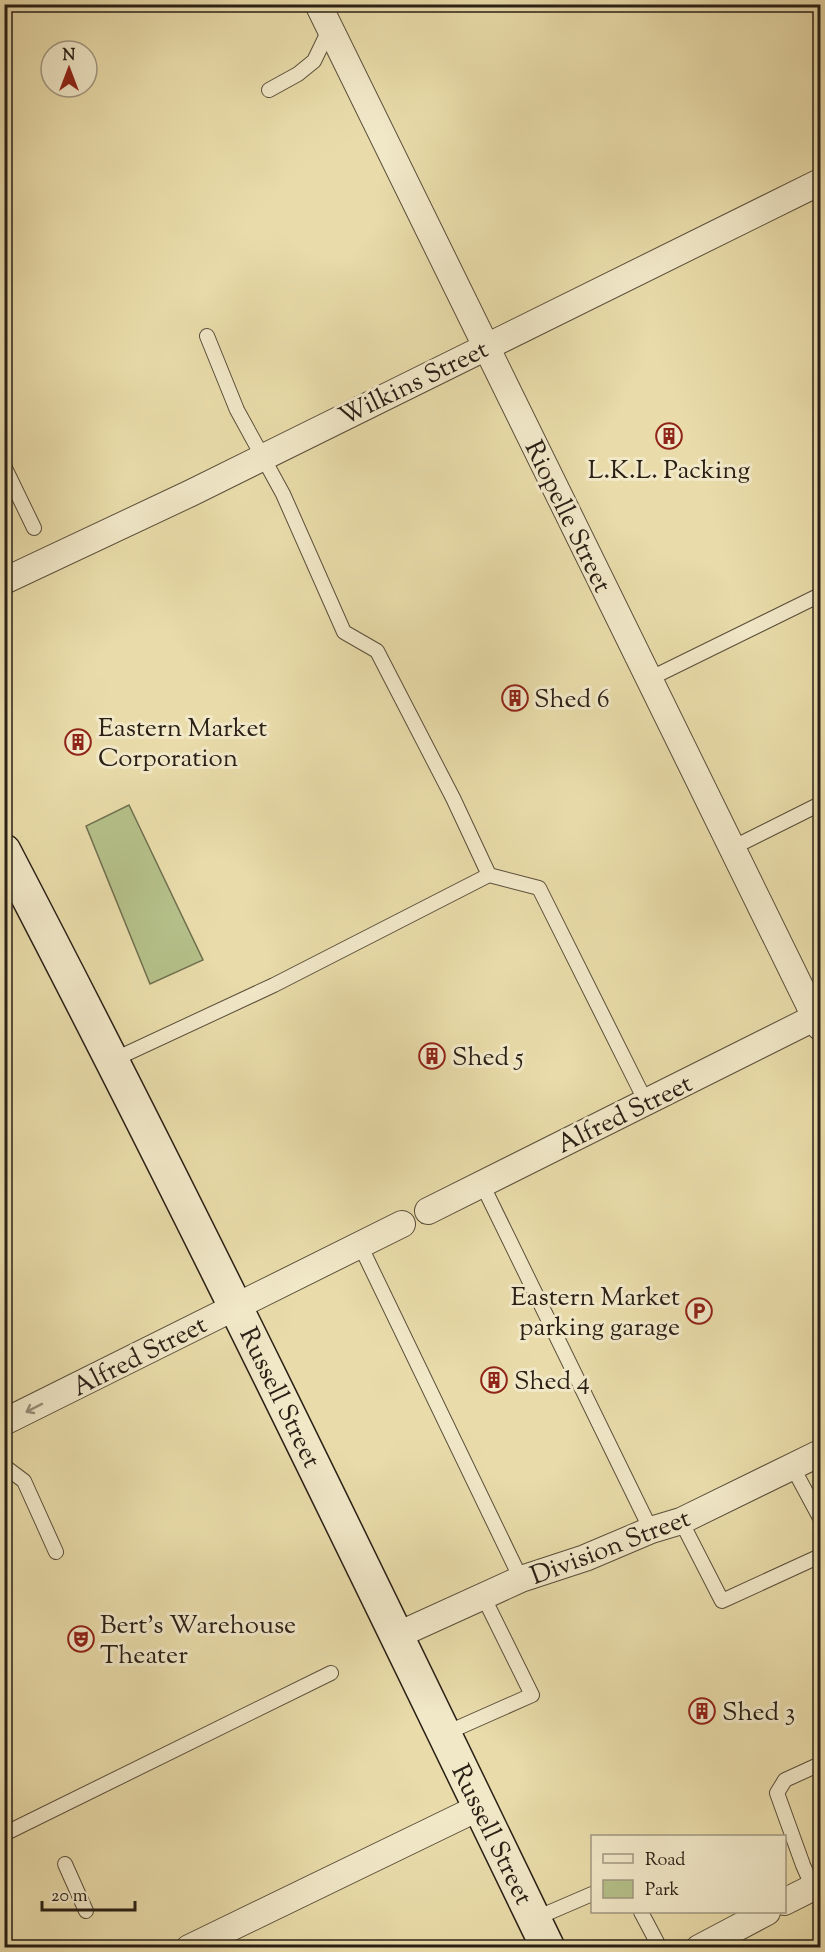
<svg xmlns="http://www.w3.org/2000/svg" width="825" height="1952" font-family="'Sorts Mill Goudy',serif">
  <rect width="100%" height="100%" fill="#e9dcaa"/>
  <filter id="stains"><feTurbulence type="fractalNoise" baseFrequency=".00333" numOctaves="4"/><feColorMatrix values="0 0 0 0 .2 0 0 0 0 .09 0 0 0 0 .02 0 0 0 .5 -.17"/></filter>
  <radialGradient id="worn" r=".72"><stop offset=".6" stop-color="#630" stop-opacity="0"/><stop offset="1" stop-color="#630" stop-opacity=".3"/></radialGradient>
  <path fill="#b5c089" stroke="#707050" stroke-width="1.5" d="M129,805L203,960L150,984L86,826Z"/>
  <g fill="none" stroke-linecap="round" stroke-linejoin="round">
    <g stroke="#5a4f3b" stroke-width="16">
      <g id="lane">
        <path d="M269,90L298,74L314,61L330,28"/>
        <path d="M4,466L34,528"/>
        <path d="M649,679L820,595"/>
        <path d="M732,848L820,804"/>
        <path d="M489,875L539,888L646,1102"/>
        <path d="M113,1060L274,985L489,875L453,798L377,651L344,632L283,494L237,410L207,336"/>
        <path d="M482,1184L651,1530"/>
        <path d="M360,1245L521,1579"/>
        <path d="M4,1466L24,1481L56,1552"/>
        <path d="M792,1466L820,1518"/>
        <path d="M681,1521L722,1601L820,1556"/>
        <path d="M444,1734L532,1695L484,1598"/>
        <path d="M4,1834L331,1673"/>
        <path d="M65,1864L86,1911"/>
        <path d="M813,1888L803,1865L777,1793L785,1780L820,1764"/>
        <path d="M641,1912L660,1948"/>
        <path d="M534,1919L592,1894"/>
      </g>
    </g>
    <g stroke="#5a4f3b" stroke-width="28">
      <g id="street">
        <path d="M318,4L820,1027"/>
        <path d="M4,581L191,493L820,182"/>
        <path d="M428,1211L820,1015"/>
        <path d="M4,1422L402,1224"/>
        <path d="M398,1635L521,1579L585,1558L651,1530L681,1521L820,1453"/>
        <path d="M784,1902L820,1884"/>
        <path d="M189,1948L480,1807"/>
        <path d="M699,1948L767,1912"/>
      </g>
    </g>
    <g stroke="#2a2016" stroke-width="36">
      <path id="secondary" d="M4,851C193,1213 370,1580 548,1948"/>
    </g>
    <use href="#lane" stroke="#f1e8c8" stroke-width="14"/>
    <use href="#street" stroke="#f1e8c8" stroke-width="26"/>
    <use href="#secondary" stroke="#f1e8c8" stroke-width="33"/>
  </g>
  <defs><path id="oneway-shaft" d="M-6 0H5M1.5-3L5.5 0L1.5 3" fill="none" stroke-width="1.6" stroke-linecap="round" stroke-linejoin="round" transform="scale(1.5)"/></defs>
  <use stroke="#978e78" href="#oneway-shaft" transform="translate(34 1408) rotate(153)"/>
  <defs>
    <g id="building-ring" transform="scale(1.35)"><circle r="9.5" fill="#f1e8c8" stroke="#8f2418" stroke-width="1.5"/><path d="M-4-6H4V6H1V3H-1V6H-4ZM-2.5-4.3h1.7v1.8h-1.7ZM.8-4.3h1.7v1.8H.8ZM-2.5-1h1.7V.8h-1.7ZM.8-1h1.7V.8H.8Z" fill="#8f2418"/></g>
    <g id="parking-ring" transform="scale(1.35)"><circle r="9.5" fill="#f1e8c8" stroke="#8f2418" stroke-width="1.5"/><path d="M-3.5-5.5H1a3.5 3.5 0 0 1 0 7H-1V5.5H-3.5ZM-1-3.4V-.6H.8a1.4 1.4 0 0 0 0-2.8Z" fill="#8f2418"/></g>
    <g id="theatre-ring" transform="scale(1.35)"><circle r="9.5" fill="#f1e8c8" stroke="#8f2418" stroke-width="1.5"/><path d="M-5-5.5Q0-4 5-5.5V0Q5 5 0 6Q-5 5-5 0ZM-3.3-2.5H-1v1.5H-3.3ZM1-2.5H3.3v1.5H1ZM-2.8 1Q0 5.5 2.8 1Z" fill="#8f2418"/></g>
  </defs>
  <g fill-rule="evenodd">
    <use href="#building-ring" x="669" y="436"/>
    <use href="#building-ring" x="515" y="698"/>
    <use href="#building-ring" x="78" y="742"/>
    <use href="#building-ring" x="432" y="1056"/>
    <use href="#parking-ring" x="699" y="1311"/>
    <use href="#building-ring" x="494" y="1380"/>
    <use href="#theatre-ring" x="81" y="1639"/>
    <use href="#building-ring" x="702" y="1711"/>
  </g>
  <g text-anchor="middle" stroke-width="6" stroke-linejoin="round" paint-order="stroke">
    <g font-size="26" fill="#2a2016" stroke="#f1e8c8">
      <text transform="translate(413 382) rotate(-26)" y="9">Wilkins Street</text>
      <text transform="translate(569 516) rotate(64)" y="9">Riopelle Street</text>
      <text transform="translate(624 1113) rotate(-26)" y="9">Alfred Street</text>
      <text transform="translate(139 1355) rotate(-27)" y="9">Alfred Street</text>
      <text transform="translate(281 1397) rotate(64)" y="9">Russell Street</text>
      <text transform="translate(610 1546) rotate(-21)" y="9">Division Street</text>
      <text transform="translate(493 1834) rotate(64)" y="9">Russell Street</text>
    </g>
    <g font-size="26" fill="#2a2016" stroke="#f1e8c8" text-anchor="start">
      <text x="669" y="478" text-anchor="middle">L.K.L. Packing</text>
      <text x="534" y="707">Shed 6</text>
      <text x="98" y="736">Eastern Market<tspan x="98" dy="30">Corporation</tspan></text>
      <text x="452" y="1065">Shed 5</text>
      <text x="680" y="1305" text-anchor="end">Eastern Market<tspan x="680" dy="30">parking garage</tspan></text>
      <text x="514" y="1389">Shed 4</text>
      <text x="100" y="1633">Bert's Warehouse<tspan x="100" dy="30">Theater</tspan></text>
      <text x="722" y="1720">Shed 3</text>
    </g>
  </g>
  <rect width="825" height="1952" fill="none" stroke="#e9dcaa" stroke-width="24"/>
  <rect x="6" y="6" width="813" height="1940" fill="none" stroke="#2a2016" stroke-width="3"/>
  <rect x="12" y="12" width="801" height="1928" fill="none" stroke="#2a2016" stroke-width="1.5"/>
  <rect x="591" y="1835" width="195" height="78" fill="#f1e8c8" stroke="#a19881" stroke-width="1.5"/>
  <rect x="603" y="1854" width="30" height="9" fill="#f1e8c8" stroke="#a19881" stroke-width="1.5"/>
  <text x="645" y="1865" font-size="18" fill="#2a2016">Road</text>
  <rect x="603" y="1880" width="30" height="18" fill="#b5c089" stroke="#a19881" stroke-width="1.5"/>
  <text x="645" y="1895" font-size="18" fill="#2a2016">Park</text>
  <g transform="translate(69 69)"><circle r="28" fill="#f1e8c8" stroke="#a19881" stroke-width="1.5"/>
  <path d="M0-4.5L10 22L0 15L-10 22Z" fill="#8f2418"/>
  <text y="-9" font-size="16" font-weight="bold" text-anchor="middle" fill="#2a2016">N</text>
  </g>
  <path d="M42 1901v9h93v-9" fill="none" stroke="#2a2016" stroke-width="3"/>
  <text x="51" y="1901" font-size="18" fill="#2a2016" stroke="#f1e8c8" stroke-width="4.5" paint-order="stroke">20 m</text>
  <rect width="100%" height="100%" filter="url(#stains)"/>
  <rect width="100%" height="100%" fill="url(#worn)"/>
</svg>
